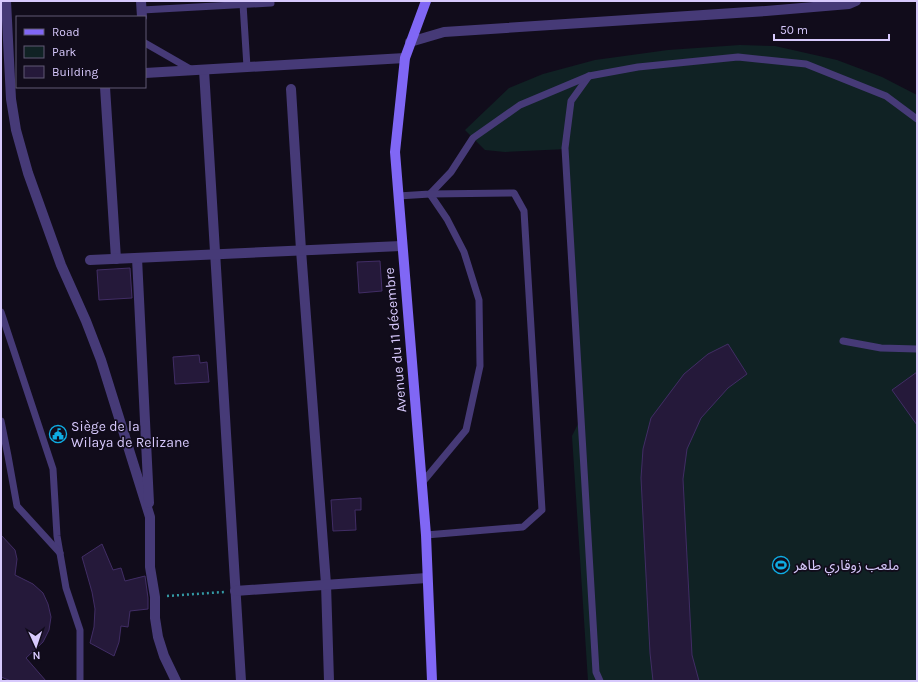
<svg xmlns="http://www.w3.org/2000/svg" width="918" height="682" font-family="Karla,'Noto Sans Arabic',sans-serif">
  <rect width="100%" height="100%" fill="#110c1b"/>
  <path fill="#102224" d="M740,45L775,46L837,60L882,77L917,95V681H588L572,436L582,416L567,149L505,152L485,150L465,130L509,88L543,74L595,60L668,50Z"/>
  <g fill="#25193a" stroke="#412d65">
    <path d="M380,261L382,291L359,293L357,262Z"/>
    <path d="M130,268L132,298L99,300L97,270Z"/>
    <path d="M728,344L747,374L728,388L701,418L687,449L683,479L692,655L699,681H653L650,653L641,478L643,449L651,418L684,374L708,354Z"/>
    <path d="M199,355L200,363L207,362L209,382L175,384L173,357Z"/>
    <path d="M917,372V425L892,390Z"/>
    <path d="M361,498V510H355L356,530L333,531L331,500Z"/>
    <path d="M1,535L15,550L17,559L15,575L33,584L43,593L48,604L51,617L49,630L43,642L26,658L46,681H11L1,677Z"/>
    <path d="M102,544L113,570L121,568L125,581L145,576L148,598V609L130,611L128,627L121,626L119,642L114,656L90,643L94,627L95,609L92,592L82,557Z"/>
  </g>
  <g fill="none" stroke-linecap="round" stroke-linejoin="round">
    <path stroke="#349aa5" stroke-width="2.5" stroke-dasharray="2 3" stroke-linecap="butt" d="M167,596L224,592"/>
    <g stroke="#463a77" stroke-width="7">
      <path d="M243,4L247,67"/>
      <path d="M142,10L271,3"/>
      <path d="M145,43L192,70"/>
      <path d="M589,76L571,101L565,148L596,672L600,681"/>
      <path d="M398,196L430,194L451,172L473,138L520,105L589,76L638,67L738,57L806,64L886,96L917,119"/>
      <path d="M1,312L53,469L57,536L66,588L80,630V681"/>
      <path d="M843,341L881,348L917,349"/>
      <path d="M1,421L8,456L17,506L60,553"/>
      <path d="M421,484L466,430L480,366L479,300L464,252L447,219L430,194"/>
      <path d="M426,535L523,527L542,510L524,211L514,193L430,194"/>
    </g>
    <g stroke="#463a77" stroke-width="10">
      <path d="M6,1L11,99L16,130L28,173L61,265L86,321L101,360L150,517V567L155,597V618L158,637L164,656L176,681"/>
      <path d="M141,1L142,17"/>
      <path d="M410,42L444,32L766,11L849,4L856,1"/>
      <path d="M204,70L241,681"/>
      <path d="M145,73L405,58"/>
      <path d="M105,87L116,259"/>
      <path d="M291,89L301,250L326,584L329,681"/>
      <path d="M137,258L149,503"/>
      <path d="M90,260L401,246"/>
      <path d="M235,591L427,578"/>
    </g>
    <path stroke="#8067f5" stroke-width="10" d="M426,1L405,58L395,152L426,535L432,681"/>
  </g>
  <defs>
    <g id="civic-ring" transform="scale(0.9)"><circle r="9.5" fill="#110c1b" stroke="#0face2" stroke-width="1.5"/><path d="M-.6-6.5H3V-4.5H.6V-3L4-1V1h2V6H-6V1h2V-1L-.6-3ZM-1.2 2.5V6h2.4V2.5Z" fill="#0face2"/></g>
    <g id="stadium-ring" transform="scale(0.9)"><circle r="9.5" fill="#110c1b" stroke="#0face2" stroke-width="1.5"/><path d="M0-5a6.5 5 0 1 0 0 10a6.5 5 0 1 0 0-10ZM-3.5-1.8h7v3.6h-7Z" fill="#0face2"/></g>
  </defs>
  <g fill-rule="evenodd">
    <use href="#civic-ring" x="58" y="434"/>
    <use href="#stadium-ring" x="781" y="565"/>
  </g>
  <g text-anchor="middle" stroke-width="3.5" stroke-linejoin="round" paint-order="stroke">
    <g font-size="14" fill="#d7c9fc" stroke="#110c1b">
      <text transform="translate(395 340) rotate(-95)" y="5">Avenue du 11 décembre</text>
    </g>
    <g font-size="14" fill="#d7c9fc" stroke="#110c1b" text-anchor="start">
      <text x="71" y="431">Siège de la<tspan x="71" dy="16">Wilaya de Relizane</tspan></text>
      <text x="794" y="570">ملعب زوقاري طاهر</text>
    </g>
  </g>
  <rect width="918" height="682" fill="none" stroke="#d7c9fc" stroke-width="4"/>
  <rect x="16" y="16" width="130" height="72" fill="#110c1b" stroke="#605875"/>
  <rect x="24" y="29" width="20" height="6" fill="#8067f5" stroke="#605875"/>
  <text x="52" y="36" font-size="12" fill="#d7c9fc">Road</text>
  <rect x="24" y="46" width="20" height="12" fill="#102224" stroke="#605875"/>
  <text x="52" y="56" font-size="12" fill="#d7c9fc">Park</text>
  <rect x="24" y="66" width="20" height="12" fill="#25193a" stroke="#605875"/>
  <text x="52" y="76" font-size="12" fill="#d7c9fc">Building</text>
  <g transform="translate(36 646) rotate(177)" stroke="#110c1b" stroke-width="3" paint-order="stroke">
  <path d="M0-3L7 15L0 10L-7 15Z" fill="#d7c9fc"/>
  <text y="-6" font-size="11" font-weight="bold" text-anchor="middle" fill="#d7c9fc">N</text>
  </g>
  <path d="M774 34v6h115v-6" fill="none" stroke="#d7c9fc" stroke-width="2"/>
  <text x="780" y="34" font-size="12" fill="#d7c9fc" stroke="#110c1b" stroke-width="3" paint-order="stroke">50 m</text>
</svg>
